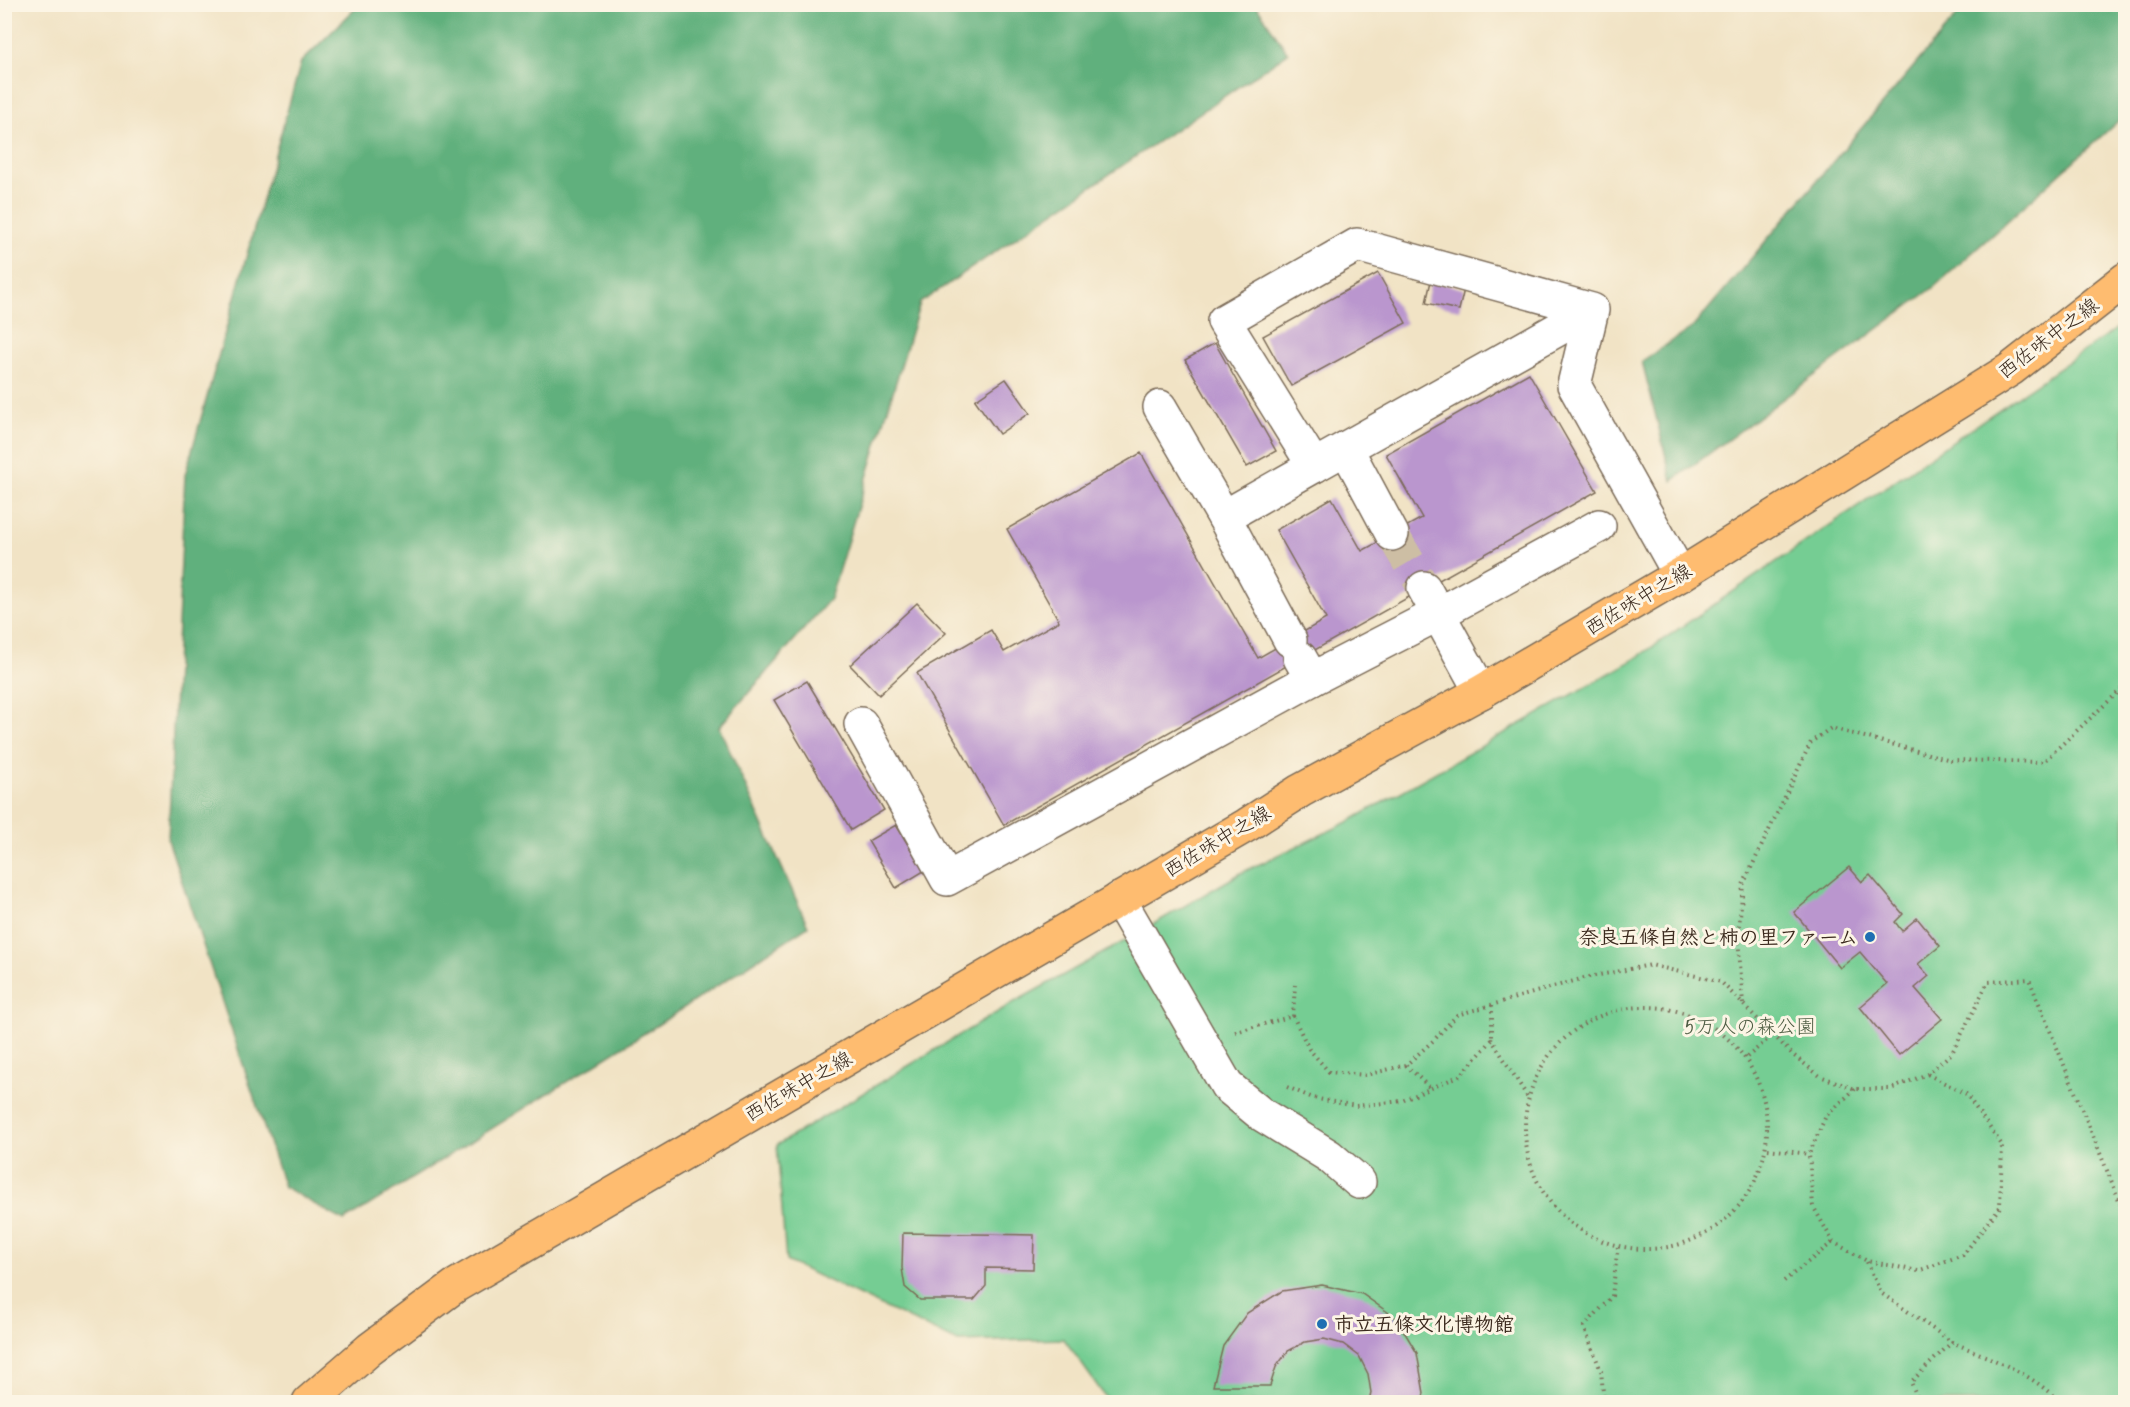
<svg xmlns="http://www.w3.org/2000/svg" width="2130" height="1407" font-family="Mynerve,'Klee One',sans-serif">
  <rect width="100%" height="100%" fill="#fcf5e5"/>
  <filter id="ink" filterUnits="userSpaceOnUse"><feTurbulence type="fractalNoise" baseFrequency=".0167" numOctaves="2"/><feDisplacementMap in="SourceGraphic" scale="12" xChannelSelector="R" yChannelSelector="G"/><feConvolveMatrix kernelMatrix="1 2 1 2 8 2 1 2 1" color-interpolation-filters="sRGB"/></filter>
  <filter id="wash" filterUnits="userSpaceOnUse"><feTurbulence type="fractalNoise" baseFrequency=".008" numOctaves="4" result="noise"/><feDisplacementMap in="SourceGraphic" scale="24" xChannelSelector="R" yChannelSelector="G"/><feGaussianBlur stdDeviation="1.35" result="paint"/><feColorMatrix in="noise" values="0 0 0 0 0 0 0 0 0 0 0 0 0 0 0 0 0 1.4 0 .05"/><feComposite in="paint" operator="in"/></filter>
  <g filter="url(#wash)">
    <rect width="100%" height="100%" fill="#f1e3c5"/>
    <path fill="#75cd93" stroke="#587c58" stroke-width="1.5" d="M2125,323V1402H1109L1064,1339L958,1342L786,1261L777,1145L1011,1004L1123,942L1241,873L1348,822L1633,660Z"/>
    <g fill="#60b07d" stroke="#4e6d4e" stroke-width="1.5">
      <path d="M1963,4L2125,5V115L1933,288L1672,481L1642,361L1693,327L1959,13Z"/>
      <path d="M359,5H1256L1288,53L920,303L830,599L719,727L808,926L656,1026L344,1221L284,1187L168,840L185,475L301,62Z"/>
    </g>
    <g id="blocks">
      <g fill="#ba96ce">
        <path d="M1378,273L1406,323L1291,386L1263,336Z"/>
        <path d="M1431,281L1464,289L1459,310L1426,303Z"/>
        <path d="M1215,343L1276,451L1247,467L1185,360Z"/>
        <path d="M1529,373L1597,491L1004,825L917,673L991,630L1004,652L1059,621L1007,529L1141,453L1258,658L1326,619L1276,530L1332,498L1362,551L1422,518L1386,454Z"/>
        <path d="M1006,379L1030,413L999,434L975,400Z"/>
        <path d="M917,603L946,633L879,695L850,665Z"/>
        <path d="M807,681L884,810L851,830L774,700Z"/>
        <path d="M896,825L924,871L896,888L868,841Z"/>
        <path d="M1849,867L1862,882L1870,875L1903,914L1895,922L1902,931L1917,918L1940,946L1918,964L1929,976L1915,988L1942,1019L1899,1055L1860,1007L1887,984L1860,952L1840,968L1794,912Z"/>
        <path d="M903,1233L1034,1235L1033,1269L986,1268V1286L974,1300H920L905,1287L902,1268Z"/>
        <path d="M1322,1285L1362,1294L1396,1318L1417,1353L1424,1393L1422,1402H1369L1371,1393L1368,1374L1359,1356L1343,1344L1324,1339L1305,1342L1288,1351L1276,1367L1270,1386H1213L1223,1346L1247,1313L1282,1291Z"/>
      </g>
    </g>
  </g>
  <g filter="url(#ink)">
    <use href="#blocks" fill-opacity="0" stroke="#7b6b58" stroke-width="1.5"/>
    <g fill="none" stroke-linecap="round" stroke-linejoin="round">
      <path stroke="#cdbea4" stroke-width="33" stroke-dasharray="33 16" stroke-linecap="butt" d="M1392,534L1424,588"/>
      <g stroke="#7b6b58" stroke-width="36">
        <g id="minor">
          <path d="M1592,310L1314,466L1224,321L1357,245L1592,310L1574,385L1680,575"/>
          <path d="M1160,407L1224,517L1314,466"/>
          <path d="M1346,448L1392,534"/>
          <path d="M1224,517L1290,640"/>
          <path d="M1424,588L1481,692"/>
          <path d="M1312,679L1438,614L1599,526"/>
          <path d="M861,724L947,879L1312,679L1300,658"/>
          <path d="M1119,899L1227,1086L1261,1114L1329,1156L1359,1182"/>
        </g>
      </g>
      <g stroke="#7b6b58" stroke-width="36">
        <path id="major" d="M309,1402L370,1349L455,1286L1247,825L1300,791L1481,692L1680,575L2011,369L2126,279"/>
      </g>
      <g stroke="#7b6b58" stroke-width="4" stroke-dasharray="1.5 4.5" stroke-linecap="butt">
        <path d="M1743,1004L1738,937L1743,885L1811,742L1831,728L1951,760L2043,762L2126,685"/>
        <path d="M1492,1005V1040"/>
        <circle cx="1646" cy="1128" r="121"/>
        <path d="M1293,1016L1309,1049L1329,1072L1366,1075L1406,1065L1434,1040L1457,1015L1584,978L1651,965L1721,982L1793,1055L1820,1076L1855,1089H1891L1927,1074L1952,1053L1988,982L2029,979L2126,1217"/>
        <path d="M1235,1032L1293,1016L1295,985"/>
        <path d="M1747,1057L1773,1035"/>
        <path d="M1406,1065L1431,1089"/>
        <path d="M1287,1087L1313,1098L1356,1106L1402,1101L1461,1075L1492,1040L1527,1096"/>
        <path d="M1855,1089L1826,1116L1809,1154L1813,1206L1833,1242L1867,1261L1918,1271L1963,1255L2000,1207L2002,1145L1966,1094L1927,1074"/>
        <path d="M1768,1149L1809,1154"/>
        <path d="M1867,1262L1881,1293L1952,1342"/>
        <path d="M1784,1281L1833,1242"/>
        <path d="M1604,1402L1601,1371L1584,1327L1612,1296L1618,1246"/>
        <path d="M1919,1402L1911,1382L1952,1342C1988,1358 2032,1372 2059,1402"/>
      </g>
      <use href="#minor" stroke="#fff" stroke-width="33"/>
      <use href="#major" stroke="#febc70" stroke-width="33"/>
    </g>
  </g>
  <g fill="#1f6fb2" stroke="#fcf5e5" stroke-width="2">
    <circle cx="1870" cy="937" r="6"/>
    <circle cx="1322" cy="1324" r="6"/>
  </g>
  <g text-anchor="middle" stroke-width="6" stroke-linejoin="round" paint-order="stroke">
    <g font-size="20" fill="#3b2a1e" stroke="#fcf5e5">
      <text transform="translate(2048 338) rotate(-37)" y="7">西佐味中之線</text>
      <text transform="translate(1638 599) rotate(-31)" y="7">西佐味中之線</text>
      <text transform="translate(1217 841) rotate(-31)" y="7">西佐味中之線</text>
      <text transform="translate(798 1086) rotate(-30)" y="7">西佐味中之線</text>
    </g>
    <g font-size="20" font-weight="bold" fill="#3b2a1e" stroke="#fcf5e5" text-anchor="end">
      <text x="1858" y="944">奈良五條自然と柿の里ファーム</text>
      <text x="1334" y="1331" text-anchor="start">市立五條文化博物館</text>
    </g>
    <g font-size="20" fill="#4c5b41" stroke="#fcf5e5">
      <text x="1750" y="1033">5万人の森公園</text>
    </g>
  </g>
  <rect width="2130" height="1407" fill="none" stroke="#fcf5e5" stroke-width="24"/>
</svg>
